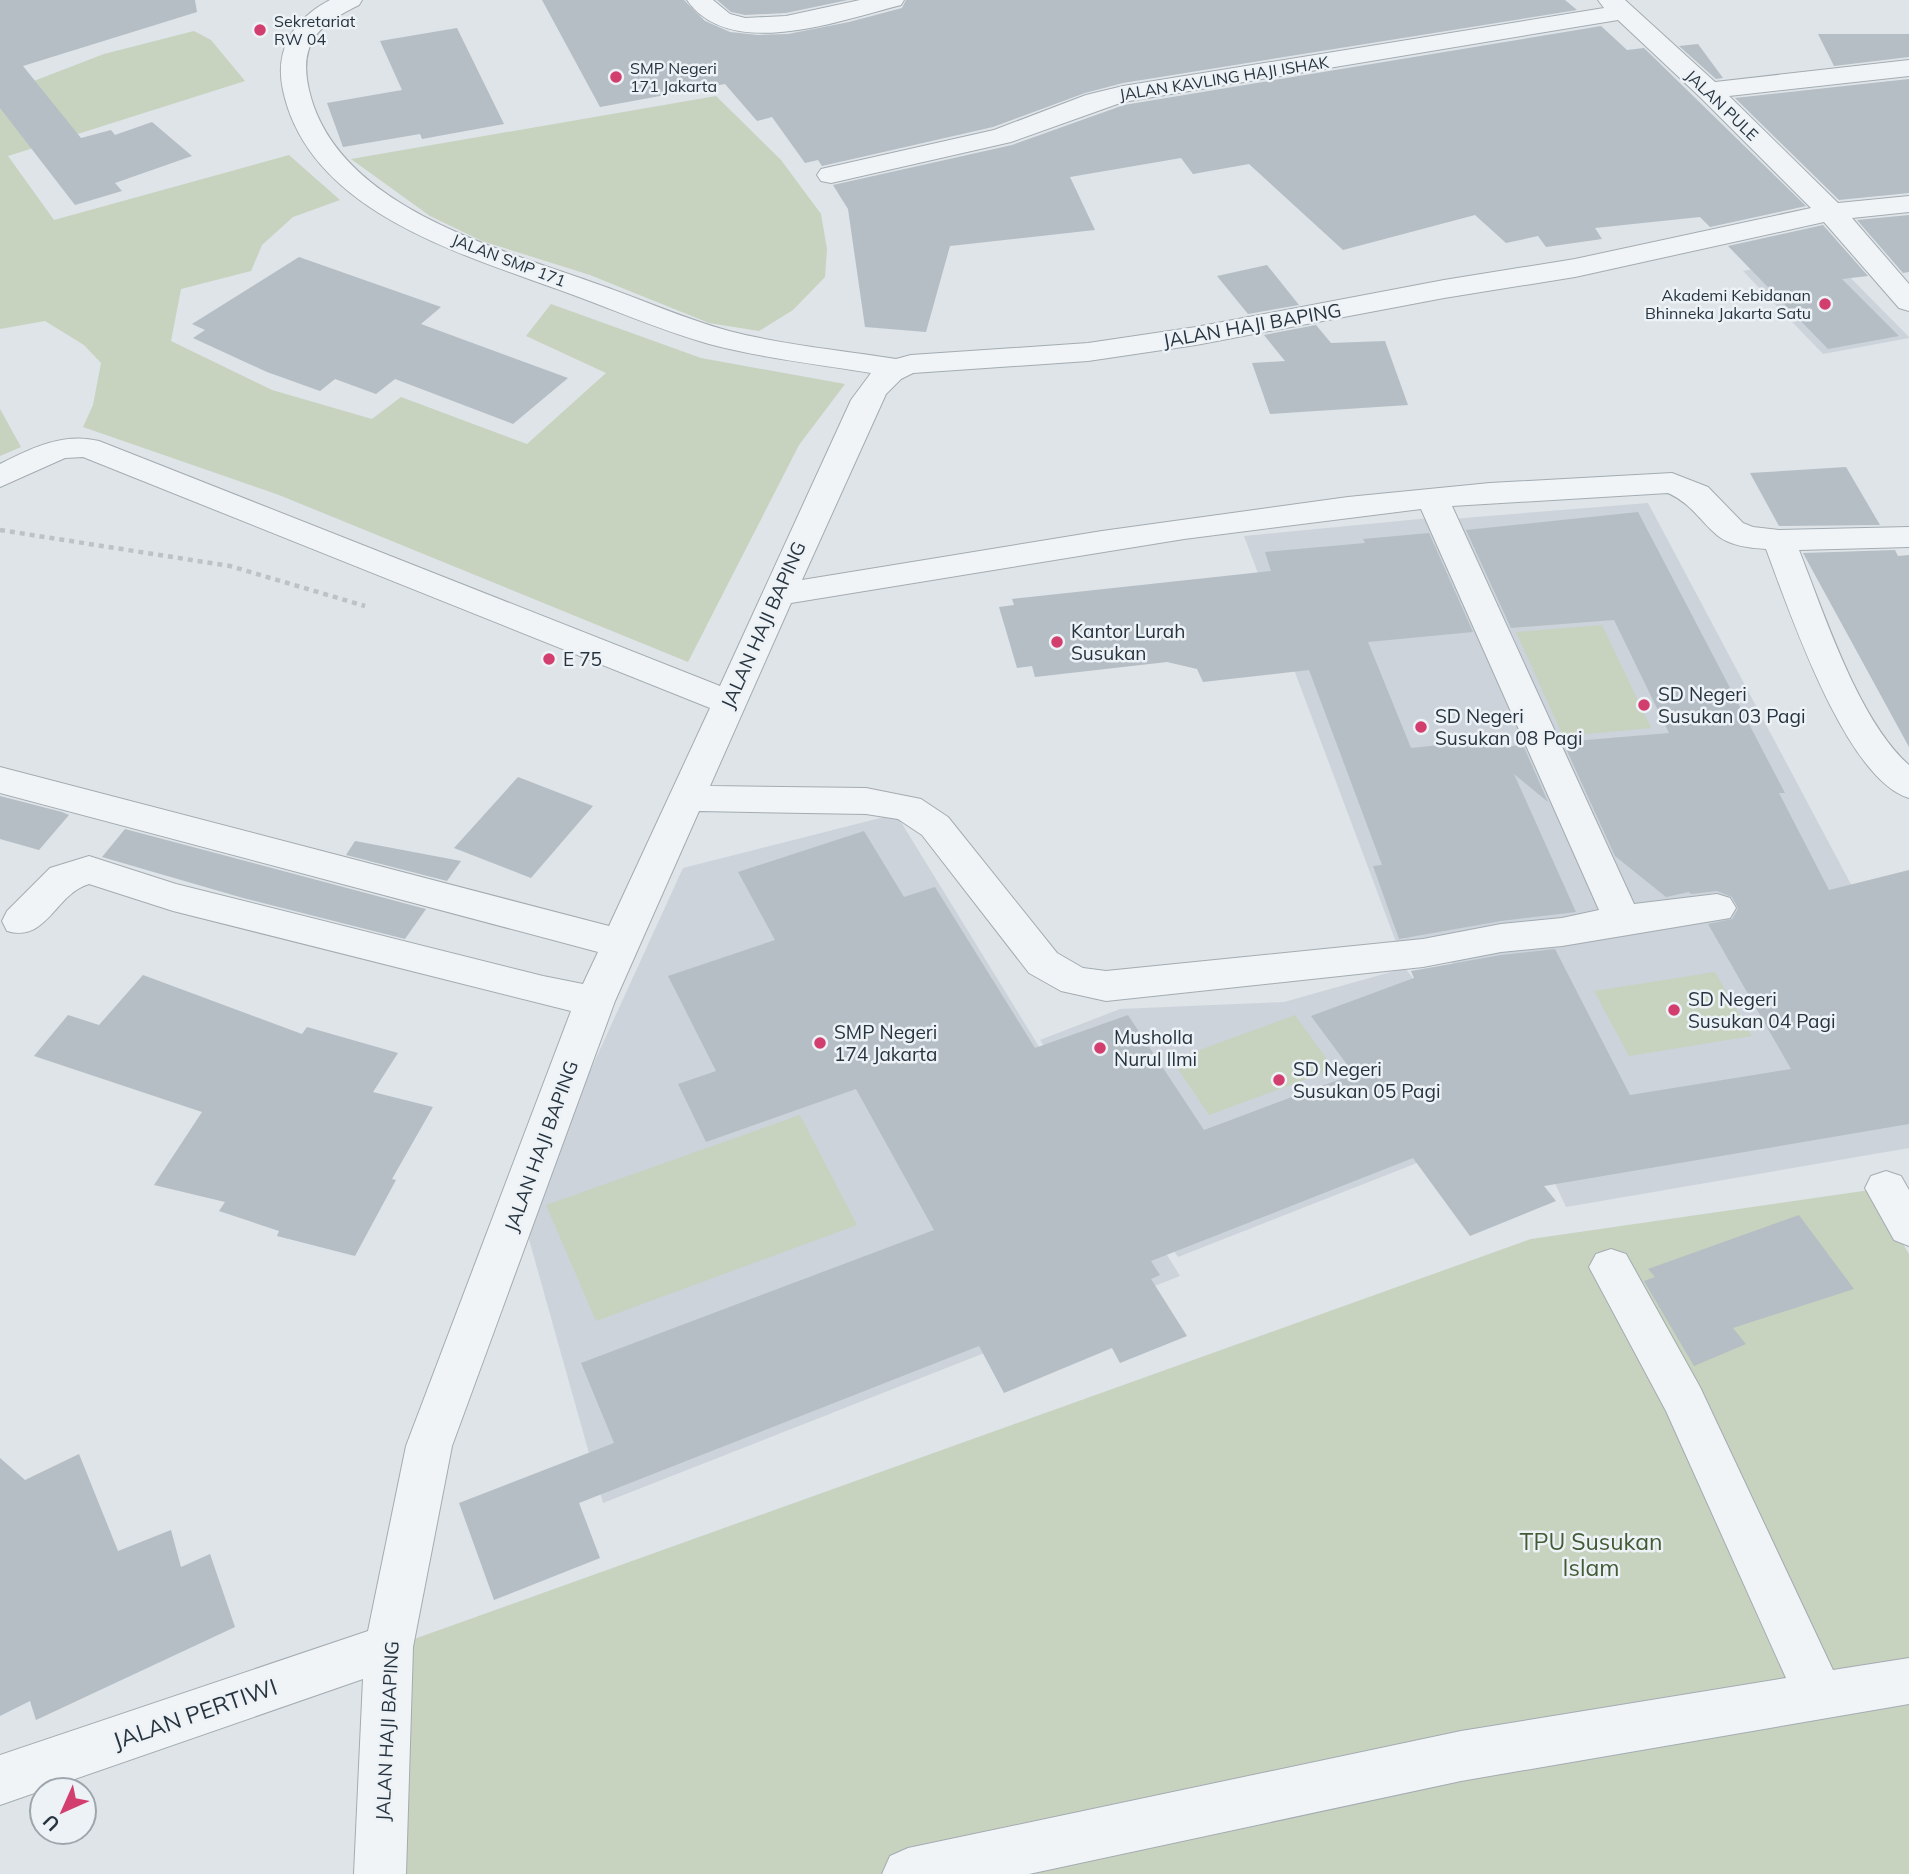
<svg xmlns="http://www.w3.org/2000/svg" width="1909" height="1874" font-family="Mulish,sans-serif">
  <rect width="100%" height="100%" fill="#dee4e8"/>
  <g fill="#ccd3da">
    <path d="M1828,255L1909,337V338L1823,354L1743,271Z"/>
    <path d="M1648,503L1854,890L1625,913L1452,519Z"/>
    <path d="M1430,518L1613,918L1396,942L1244,536Z"/>
    <path d="M896,814L1180,1276L603,1503L523,1218L683,868Z"/>
    <path d="M1806,897L1909,1066V1148L1566,1207L1448,954Z"/>
    <path d="M1405,968L1524,1121L1178,1257L1040,1040L1120,1009L1284,1002Z"/>
  </g>
  <g fill="#c7d2bf">
    <path d="M194,31L211,40L245,81L8,156L54,220L289,155L340,200L293,217L262,245L251,271L181,289L171,341L272,390L372,419L401,397L527,444L606,373L526,336L551,304L701,358L845,384L799,445L688,662L279,495L83,427L93,405L101,363L84,345L45,321L0,329V94L104,54Z"/>
    <path d="M716,96L781,160L821,214L827,249L825,277L793,310L759,331L709,323L590,275L482,241L430,216L351,159Z"/>
    <path d="M0,409L21,447L0,456Z"/>
    <path d="M1602,625L1651,728L1563,736L1516,632Z"/>
    <path d="M1715,972L1752,1036L1629,1056L1594,991Z"/>
    <path d="M1295,1015L1334,1069L1209,1115L1172,1060Z"/>
    <path d="M800,1115L857,1225L596,1321L546,1205Z"/>
    <path d="M1870,1190L1909,1254V1874H399L403,1643L1531,1239Z"/>
  </g>
  <g fill="#b5bec5">
    <path d="M0,0H195L197,12L23,66L81,138L111,130L115,135L152,122L192,156L115,183L122,191L75,205L0,108Z"/>
    <path d="M542,0H684L705,21L730,32L758,35L788,34L849,22L902,8L906,0H1565L1577,10L1123,83L1085,93L993,127L822,166L818,160L805,163L772,117L757,121L725,84L600,107Z"/>
    <path d="M717,0H848L786,13L745,15L731,12Z"/>
    <path d="M1601,26L1627,50L1644,48L1806,206L1710,227L1700,217L1595,228L1602,239L1546,247L1538,236L1506,243L1475,215L1343,250L1249,164L1193,174L1181,158L1070,177L1095,230L950,246L926,332L865,327L848,209L833,185L1012,145L1124,105Z"/>
    <path d="M457,28L504,124L422,139L420,134L343,147L327,103L402,90L380,41Z"/>
    <path d="M1818,34H1909V57L1834,66Z"/>
    <path d="M1698,44L1723,78L1716,79L1679,46Z"/>
    <path d="M1909,79V193L1839,200L1735,98Z"/>
    <path d="M1909,215V272L1903,273L1857,220Z"/>
    <path d="M1823,225L1868,276L1842,279L1899,336L1828,349L1728,246Z"/>
    <path d="M299,257L441,307L421,324L568,378L513,424L395,379L376,394L335,379L320,391L267,372L193,338L205,330L192,324Z"/>
    <path d="M1267,265L1299,305L1248,314L1217,276Z"/>
    <path d="M1316,325L1331,343L1385,341L1408,405L1270,414L1252,363L1285,361L1264,335Z"/>
    <path d="M1846,467L1880,525L1779,526L1750,473Z"/>
    <path d="M1638,512L1785,793H1779L1829,890L1909,870V1124L1544,1186L1556,1201L1470,1236L1413,1158L1151,1261L1160,1275L1151,1279L1187,1336L1120,1363L1112,1348L1004,1393L979,1346L579,1503L600,1558L494,1600L459,1503L614,1443L581,1363L934,1230L856,1089L706,1142L678,1084L716,1071L668,976L775,940L738,872L864,831L904,897L935,887L1035,1048L1128,1015L1204,1130L1354,1074L1311,1016L1414,978L1411,971L1501,955L1555,949L1630,1095L1791,1069L1708,924L1732,919L1738,909L1732,897L1717,891L1691,894L1689,892L1666,897L1615,856L1563,742L1669,733L1614,620L1511,628L1466,530Z"/>
    <path d="M1429,533L1473,632L1368,642L1411,748L1499,739L1502,747L1523,745L1548,802L1514,774L1576,912L1501,921L1399,939L1373,866L1382,865L1309,670L1203,682L1197,669L1167,662L1035,677L1032,666L1017,668L999,607L1014,605L1012,599L1271,571L1265,552L1365,543L1363,539Z"/>
    <path d="M1895,550L1898,556L1909,555V747L1803,553Z"/>
    <path d="M518,777L593,806L531,878L454,848Z"/>
    <path d="M0,796L62,812L69,815L39,850L0,839Z"/>
    <path d="M125,829L426,909L405,939L243,898L102,857Z"/>
    <path d="M355,841L461,861L447,881L346,855Z"/>
    <path d="M143,975L302,1034L307,1027L398,1053L373,1092L433,1107L392,1179L396,1180L355,1256L277,1236L279,1231L219,1211L225,1202L154,1185L202,1112L34,1056L68,1015L99,1025Z"/>
    <path d="M1799,1215L1854,1289L1733,1328L1746,1344L1694,1366L1644,1281L1655,1277L1648,1269Z"/>
    <path d="M79,1454L118,1551L171,1530L181,1567L210,1554L235,1627L36,1720L30,1701L0,1716V1458L25,1480Z"/>
  </g>
  <g fill="none" stroke-linecap="round" stroke-linejoin="round">
    <g stroke="#a3acb2" stroke-width="2">
      <g id="minor">
        <path d="M330,0H362L359,5C319,24 298,43 309,90C336,208 501,249 600,285C643,300 685,319 729,331C783,345 840,350 896,359L911,355L1088,343L1196,327L1444,280L1575,259L1811,208L1700,97L1618,20L1123,102L1011,142L831,183L821,181L817,175L821,169L994,130L1086,95L1123,86L1604,8L1598,0H1625L1715,82L1909,60V76L1729,96L1838,203L1909,196V212L1852,218L1909,284V311L1899,308L1824,222L1575,277L1444,298L1196,345L1088,361L913,373L901,379L886,394L802,580L1102,531L1348,497L1490,483L1672,473L1708,487L1743,523L1753,527L1779,530L1909,527V547L1799,550C1824,613 1858,720 1909,765V798C1845,779 1789,609 1766,549C1750,548 1731,546 1718,536C1699,520 1692,504 1668,493L1452,506L1634,904L1717,894L1730,898L1736,908L1730,918L1562,946L1501,952L1423,967L1106,1001L1061,991L1029,973L922,835L898,819L866,814L699,811L615,1001L452,1446L413,1647L406,1874H354L363,1679L0,1805V1755L368,1631L406,1446L571,1011L173,911L89,884C55,894 47,943 7,931L2,921L7,911L50,868L89,856L176,884L543,976L583,984L598,952L0,793V767L609,926L710,708L83,457L65,458L0,487V464C31,448 64,432 99,441L720,686L851,400L871,373C817,364 762,358 709,344C656,329 606,306 554,288C455,252 308,209 283,90C274,49 294,19 330,0ZM1421,509L1599,910L1562,918L1501,924L1423,939L1106,971L1083,968L1057,953L948,817L921,799L866,788L710,786L791,603L1184,539Z"/>
        <path d="M687,0H713L730,14L745,18L786,16L860,0H904L901,5C841,20 730,62 687,0Z"/>
        <path d="M1886,1171L1901,1176L1909,1190V1246L1894,1240L1865,1188L1871,1176Z"/>
        <path d="M1611,1249L1626,1254L1700,1387L1833,1670L1909,1658V1704L1461,1781L1029,1874H882L890,1856L908,1848L1461,1731L1786,1678L1666,1411L1589,1267L1596,1254Z"/>
      </g>
    </g>
    <path stroke="#bcc2c6" stroke-width="4.5" stroke-dasharray="5 5" stroke-linecap="butt" d="M0,530L230,566L365,606"/>
    <use href="#minor" fill="#f1f4f6" fill-rule="evenodd"/>
  </g>
  <g fill="#d23e6e" stroke="#edf2f6" stroke-width="2.5">
    <circle cx="260" cy="30" r="7"/>
    <circle cx="616" cy="77" r="7"/>
    <circle cx="1825" cy="304" r="7"/>
    <circle cx="1057" cy="642" r="7"/>
    <circle cx="549" cy="659" r="7"/>
    <circle cx="1644" cy="705" r="7"/>
    <circle cx="1421" cy="727" r="7"/>
    <circle cx="1674" cy="1010" r="7"/>
    <circle cx="820" cy="1043" r="7"/>
    <circle cx="1100" cy="1048" r="7"/>
    <circle cx="1279" cy="1080" r="7"/>
  </g>
  <g text-anchor="middle" stroke-width="5" stroke-linejoin="round" paint-order="stroke">
    <g font-size="16" fill="#27343f" stroke="#edf2f6" text-anchor="start">
      <text x="274" y="27">Sekretariat<tspan x="274" dy="18">RW 04</tspan></text>
      <text x="630" y="74">SMP Negeri<tspan x="630" dy="18">171 Jakarta</tspan></text>
      <text x="1811" y="301" text-anchor="end">Akademi Kebidanan<tspan x="1811" dy="18">Bhinneka Jakarta Satu</tspan></text>
    </g>
    <g font-size="16" fill="#27343f" stroke="#edf2f6">
      <text transform="translate(1224 78) rotate(-9)" y="6">JALAN KAVLING HAJI ISHAK</text>
      <text transform="translate(1722 105) rotate(44)" y="6">JALAN PULE</text>
      <text transform="translate(509 260) rotate(21)" y="6">JALAN SMP 171</text>
    </g>
    <g font-size="19" fill="#27343f" stroke="#edf2f6">
      <text transform="translate(1252 325) rotate(-10)" y="7">JALAN HAJI BAPING</text>
      <text transform="translate(763 625) rotate(-66)" y="7">JALAN HAJI BAPING</text>
      <text transform="translate(541 1146) rotate(-70)" y="7">JALAN HAJI BAPING</text>
      <text transform="translate(387 1731) rotate(-87)" y="7">JALAN HAJI BAPING</text>
    </g>
    <g font-size="19" fill="#27343f" stroke="#edf2f6" text-anchor="start">
      <text x="1071" y="638">Kantor Lurah<tspan x="1071" dy="22">Susukan</tspan></text>
      <text x="563" y="666">E 75</text>
      <text x="1658" y="701">SD Negeri<tspan x="1658" dy="22">Susukan 03 Pagi</tspan></text>
      <text x="1435" y="723">SD Negeri<tspan x="1435" dy="22">Susukan 08 Pagi</tspan></text>
      <text x="1688" y="1006">SD Negeri<tspan x="1688" dy="22">Susukan 04 Pagi</tspan></text>
      <text x="834" y="1039">SMP Negeri<tspan x="834" dy="22">174 Jakarta</tspan></text>
      <text x="1114" y="1044">Musholla<tspan x="1114" dy="22">Nurul Ilmi</tspan></text>
      <text x="1293" y="1076">SD Negeri<tspan x="1293" dy="22">Susukan 05 Pagi</tspan></text>
    </g>
    <g font-size="23" fill="#425b34" stroke="#edf2f6">
      <text x="1591" y="1550">TPU Susukan<tspan x="1591" dy="26">Islam</tspan></text>
    </g>
    <g font-size="23" fill="#27343f" stroke="#edf2f6">
      <text transform="translate(195 1714) rotate(-19)" y="8">JALAN PERTIWI</text>
    </g>
  </g>
  <g transform="translate(63 1811) rotate(225)"><circle r="33" fill="#edf2f6" stroke="#9ea6ad" stroke-width="2"/>
  <path d="M0-5L12 26L0 18L-12 26Z" fill="#d23e6e"/>
  <text y="-10" font-size="19" font-weight="bold" text-anchor="middle" fill="#27343f">U</text>
  </g>
</svg>
